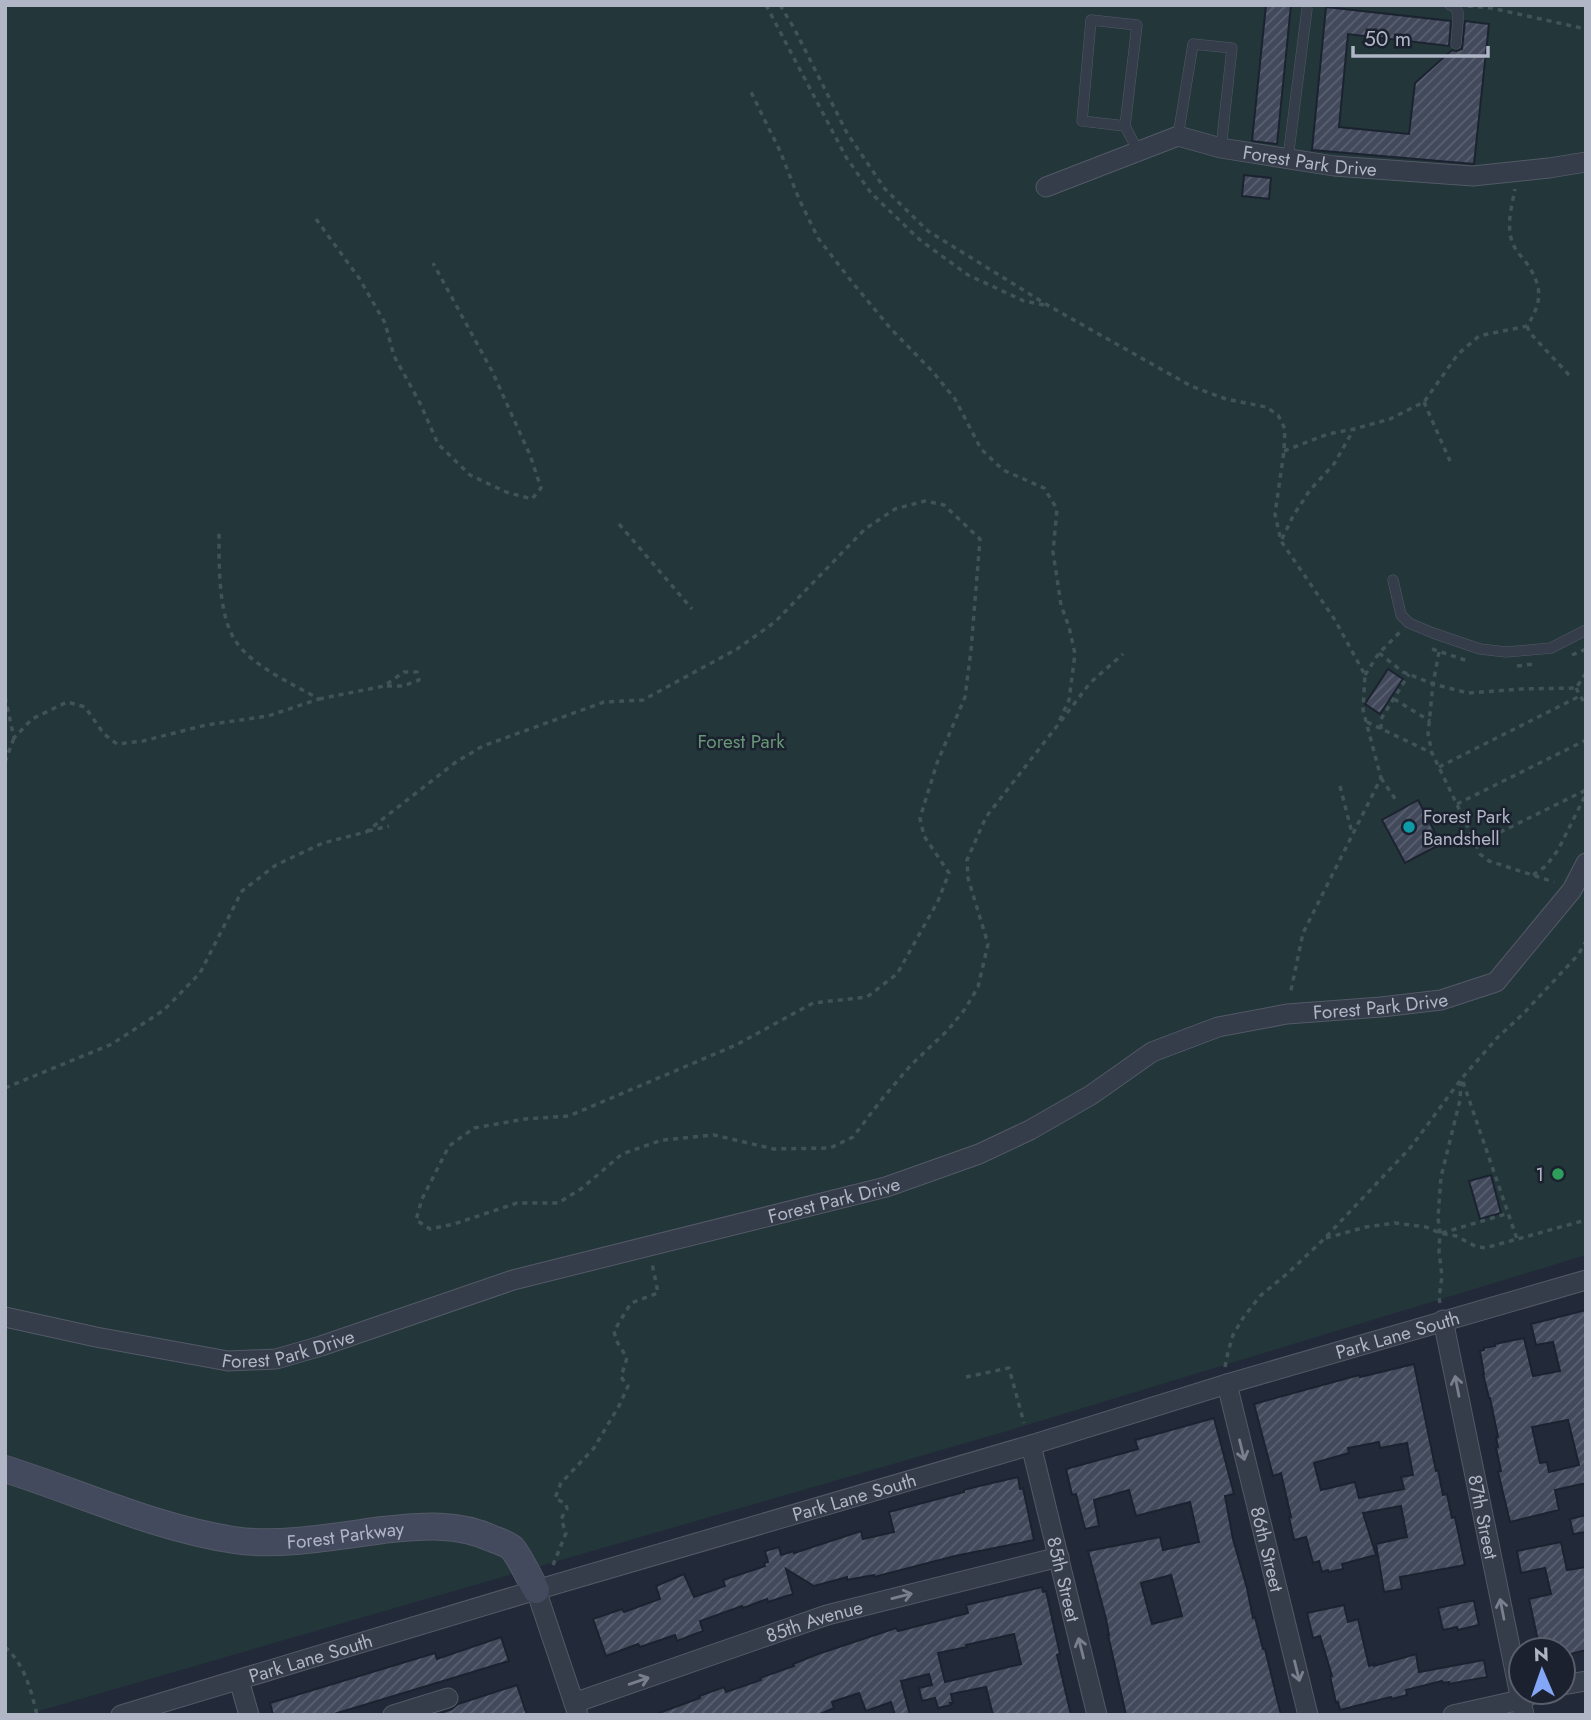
<svg xmlns="http://www.w3.org/2000/svg" width="1591" height="1720" font-family="Jost,sans-serif">
  <defs>
    <pattern id="building-hatch" width="6" height="6" patternUnits="userSpaceOnUse" patternTransform="scale(1.75)"><rect width="6" height="6" fill="#41495b"/><path d="M-1 1l2-2M0 6l6-6M5 7l2-2" fill="none" stroke="#5a6171"/></pattern>
  </defs>
  <rect width="100%" height="100%" fill="#222a39"/>
  <path fill="#23363a" d="M5,5H1586V1255L1007,1431L25,1715H5Z"/>
  <g fill="url(#building-hatch)" stroke="#1c2330" stroke-width="2" fill-rule="evenodd">
    <path d="M1266,5H1291L1277,144L1252,141Z"/>
    <path d="M1326,7L1451,21L1449,46L1348,34L1339,127L1409,134L1415,83L1452,50L1456,51L1462,49L1465,21L1489,24L1474,164L1312,150Z"/>
    <path d="M1244,175L1271,178L1269,199L1242,196Z"/>
    <path d="M1388,669L1403,679L1380,714L1365,704Z"/>
    <path d="M1418,800L1441,844L1405,863L1382,820Z"/>
    <path d="M1491,1175L1501,1213L1480,1219L1469,1181Z"/>
    <path d="M1586,1310V1483L1555,1490L1559,1510L1510,1522L1498,1472L1501,1471L1496,1448L1498,1447L1496,1438L1498,1437L1490,1398H1489L1483,1374H1484L1480,1351L1484,1350V1348L1495,1346V1344L1524,1338L1533,1376L1560,1371L1553,1342L1536,1345L1531,1324ZM1568,1420L1579,1465L1549,1472L1547,1462L1540,1463L1532,1427Z"/>
    <path d="M1414,1364L1436,1471L1438,1470L1443,1495L1447,1494L1452,1518L1455,1517L1465,1565L1400,1577L1402,1589L1384,1592L1376,1544L1407,1537L1401,1506L1363,1513L1376,1555L1342,1564L1343,1569L1329,1572L1328,1570L1322,1572L1319,1561L1313,1563L1306,1537L1294,1540L1289,1517H1291L1281,1473L1273,1476L1254,1404L1359,1375L1360,1377ZM1379,1442L1380,1448L1407,1443L1413,1475L1401,1477L1404,1489L1359,1498L1355,1482L1321,1490L1314,1463L1349,1453L1348,1448Z"/>
    <path d="M1214,1418L1234,1494L1225,1496L1233,1539L1247,1588L1253,1618L1255,1617L1263,1649H1265L1281,1715H1126L1108,1635H1109L1106,1619L1088,1551L1160,1537L1163,1550L1199,1542L1190,1502L1136,1516L1129,1490L1094,1500L1099,1526L1085,1529L1076,1494L1072,1495L1066,1469L1138,1449L1135,1440ZM1171,1575L1182,1616L1152,1624L1141,1583Z"/>
    <path d="M1018,1477L1020,1489L1023,1488L1034,1540L955,1556L874,1577V1575L847,1580V1577L814,1586L786,1569L793,1594L768,1602L767,1599L743,1608L742,1606L700,1621L703,1631L677,1641L675,1635L640,1647L638,1644L606,1656L593,1619L622,1609L624,1612L660,1599L656,1586L684,1574L694,1597L725,1586L723,1580L765,1566L764,1563L768,1562L765,1551L779,1547L781,1555L794,1551V1553L861,1531L863,1539L894,1532L889,1512L964,1492V1490L975,1487Z"/>
    <path d="M1586,1515V1532L1573,1534L1570,1519Z"/>
    <path d="M1561,1542L1567,1570L1586,1567V1650L1563,1656V1650H1540L1529,1599L1551,1594L1545,1568L1521,1573L1517,1551Z"/>
    <path d="M1042,1587L1043,1592L1046,1591L1060,1654L1057,1655L1071,1715H993L986,1687L951,1694L953,1703H950L951,1705L938,1708L935,1698L922,1701L919,1688L932,1685L929,1674L901,1681L910,1715H895L891,1702L866,1711L859,1693L832,1702L834,1708L818,1715H659V1713L700,1698L699,1696L724,1687L726,1692L761,1680L760,1678L794,1666L793,1664L818,1654L896,1628L898,1631L968,1613L966,1605ZM1014,1634L1021,1664L945,1682L938,1653L967,1647L966,1645Z"/>
    <path d="M1470,1601H1474L1479,1625L1458,1630L1457,1627L1443,1630L1438,1608Z"/>
    <path d="M1344,1605L1348,1622L1358,1619L1369,1666L1374,1664V1666L1416,1654L1419,1672L1484,1660L1487,1677L1449,1684V1682L1443,1683L1442,1681L1406,1690L1407,1695L1392,1699L1391,1697L1340,1710L1338,1702L1336,1703L1330,1676H1332L1320,1636L1313,1638L1307,1613Z"/>
    <path d="M501,1637L509,1661L331,1715H273L270,1703L435,1653L437,1659Z"/>
    <path d="M517,1685L527,1715H435L452,1709L458,1704Z"/>
  </g>
  <g fill="none" stroke-linecap="round" stroke-linejoin="round">
    <g stroke="#535967" stroke-width="11">
      <g id="lane">
        <path d="M1450,5L1454,6L1458,12V21L1456,44"/>
        <path d="M1125,126L1082,121L1091,20L1137,25L1125,126L1138,151"/>
        <path d="M1178,136L1193,44L1232,48L1221,148"/>
        <path d="M1288,158L1307,9"/>
        <path d="M1393,580L1401,615L1409,623L1433,633L1480,649L1506,652L1551,648L1586,630"/>
      </g>
    </g>
    <g stroke="#535967" stroke-width="21">
      <g id="street">
        <path id="s1" d="M1046,187L1178,136L1221,148L1334,166L1473,176L1549,168L1586,162"/>
        <path id="s2" d="M5,1317L96,1337L228,1361L276,1359L321,1346L513,1280L886,1187L979,1154L1030,1130L1091,1095L1152,1052L1218,1027L1287,1014L1381,1007L1441,1000L1496,982L1572,890L1586,863"/>
        <path id="s3" d="M1443,1320L1524,1715"/>
        <path id="s4" d="M1227,1384L1308,1715"/>
        <path id="s5" d="M1031,1445L1097,1715"/>
        <path d="M536,1590L578,1715"/>
        <path d="M239,1680L249,1715"/>
        <path d="M1563,1685L1586,1681"/>
        <path id="s6" d="M574,1703L827,1615L1059,1557"/>
        <path id="s7" d="M121,1715L536,1590L1031,1445L1227,1384L1586,1280"/>
        <path d="M393,1715L448,1698"/>
        <path d="M1453,1715L1520,1700L1536,1692"/>
      </g>
    </g>
    <g stroke="#535967" stroke-width="28">
      <g id="secondary">
        <path id="s8" d="M5,1469C81,1493 155,1528 234,1540C279,1547 338,1536 383,1530C421,1526 458,1522 493,1539C499,1541 507,1544 512,1548C520,1557 530,1579 536,1590"/>
      </g>
    </g>
    <g stroke="#415358" stroke-width="3.5" stroke-dasharray="5 5" stroke-linecap="butt">
      <path d="M766,5L846,157L871,193L920,240L968,275L1024,301L1044,305"/>
      <path d="M780,5L794,28L847,133L885,189L928,231L1049,306L1191,386L1226,399L1266,407L1278,415L1285,429L1284,451L1275,514L1281,541L1335,620L1365,675L1363,710L1381,778L1303,933L1290,995"/>
      <path d="M1468,6L1491,8L1586,29"/>
      <path d="M316,219L359,278L385,323L394,356L420,403L438,444L470,475L506,492L532,499L541,488L530,455L492,371L433,263"/>
      <path d="M1527,326L1530,333L1570,376"/>
      <path d="M1424,402L1450,461"/>
      <path d="M1284,451L1328,434L1354,429L1390,419L1424,402L1458,354L1479,336L1527,326C1543,301 1543,286 1525,261C1519,254 1513,247 1511,238C1507,222 1512,205 1515,189"/>
      <path d="M619,524L692,609"/>
      <path d="M1282,539L1293,516L1310,490L1334,464L1354,429"/>
      <path d="M1432,649L1468,661"/>
      <path d="M1439,652L1433,684L1428,734L1432,753L1476,844L1586,790"/>
      <path d="M1379,653L1403,672L1433,684L1468,693L1521,689L1576,688L1586,673"/>
      <path d="M1572,655L1586,649"/>
      <path d="M1517,666L1534,664"/>
      <path d="M1365,675L1379,653L1401,631"/>
      <path d="M1576,688L1586,706"/>
      <path d="M5,697L14,738L32,719L67,702L85,707L104,734L117,744L143,741L206,725L268,716L319,699C293,684 251,666 235,640C218,614 219,564 219,533"/>
      <path d="M319,699L384,686L404,672H417L419,680L403,686H384"/>
      <path d="M1394,699L1430,721"/>
      <path d="M1061,721L1090,683L1123,654"/>
      <path d="M1367,722L1432,753"/>
      <path d="M1381,729V719L1409,674"/>
      <path d="M5,762L14,738"/>
      <path d="M1439,767L1580,696"/>
      <path d="M1381,778L1396,800"/>
      <path d="M1340,786L1352,833"/>
      <path d="M1457,804L1586,740"/>
      <path d="M368,831L389,826"/>
      <path d="M1476,844L1480,854L1489,861L1554,882"/>
      <path d="M1533,875L1546,866L1558,850L1586,794"/>
      <path d="M1463,1082L1517,1239"/>
      <path d="M5,1088L112,1044L164,1010L200,973L242,891L276,865L323,843L366,832L456,762L483,746L604,702L643,700L737,649L775,622L865,529L895,509L925,501L944,505L980,539L971,650L965,697L937,763L920,818L924,836L949,873L938,901L897,974L867,997L813,1003L736,1045L569,1116L525,1119L474,1128L449,1146L422,1199L416,1220L430,1229L454,1224L517,1203H558L581,1189L622,1154L662,1140L714,1135L774,1149L830,1148L853,1137L882,1099L911,1065L948,1030L965,1009L978,987L988,944L968,878L967,860L986,817L1057,726L1069,700L1075,654L1069,627L1061,605L1053,552L1057,509L1044,488L1003,470L981,449L955,399L933,372L891,329L852,282L818,238L799,199L780,151L750,90"/>
      <path d="M1442,1233L1509,1213"/>
      <path d="M1326,1238L1366,1227L1395,1223L1426,1227L1440,1233L1456,1236L1475,1246L1485,1248L1586,1220"/>
      <path d="M1440,1303L1439,1298L1442,1276L1439,1252L1440,1233L1438,1218L1441,1177L1460,1100L1461,1080"/>
      <path d="M1225,1367L1228,1352L1233,1335L1243,1318L1260,1296L1288,1273L1324,1239L1411,1147L1462,1078L1498,1037L1523,1014L1578,955L1586,941"/>
      <path d="M966,1377L1009,1368L1024,1423"/>
      <path d="M553,1565L566,1533L561,1519L567,1509L566,1504L555,1498L561,1483L594,1448L620,1404L628,1386L621,1377L627,1358L616,1340L614,1331L631,1303L658,1293L652,1263"/>
      <path d="M5,1647C25,1665 31,1690 37,1715"/>
    </g>
    <use href="#lane" stroke="#353c4a" stroke-width="10"/>
    <use href="#street" stroke="#353c4a" stroke-width="19"/>
    <use href="#secondary" stroke="#434a5d" stroke-width="26"/>
  </g>
  <defs><path id="oneway-shaft" d="M-6 0H5M1.5-3L5.5 0L1.5 3" fill="none" stroke-width="1.6" stroke-linecap="round" stroke-linejoin="round" transform="scale(1.75)"/></defs>
  <g stroke="#797f8e">
    <use href="#oneway-shaft" transform="translate(1457 1386) rotate(-101)"/>
    <use href="#oneway-shaft" transform="translate(1242 1450) rotate(76)"/>
    <use href="#oneway-shaft" transform="translate(902 1596) rotate(-14)"/>
    <use href="#oneway-shaft" transform="translate(1502 1609) rotate(-101)"/>
    <use href="#oneway-shaft" transform="translate(1081 1648) rotate(-104)"/>
    <use href="#oneway-shaft" transform="translate(1297 1671) rotate(76)"/>
    <use href="#oneway-shaft" transform="translate(639 1681) rotate(-19)"/>
  </g>
  <circle fill="#0f9aa8" stroke="#1b212e" stroke-width="2.5" cx="1409" cy="827" r="7"/>
  <circle fill="#2e9e5b" stroke="#1b212e" stroke-width="2.5" cx="1558" cy="1174" r="7"/>
  <g text-anchor="middle" stroke-width="5" stroke-linejoin="round" paint-order="stroke">
    <g font-size="19" fill="#b0b6c6" stroke="#1b212e">
      <text dy="7" stroke="none"><textPath href="#s1" startOffset="276">Forest Park Drive</textPath></text>
      <text dy="7" stroke="none"><textPath href="#s2" startOffset="1444">Forest Park Drive</textPath></text>
      <text dy="7" stroke="none"><textPath href="#s2" startOffset="856">Forest Park Drive</textPath></text>
      <text dy="7" stroke="none"><textPath href="#s7" startOffset="1332">Park Lane South</textPath></text>
      <text dy="7" stroke="none"><textPath href="#s2" startOffset="289">Forest Park Drive</textPath></text>
      <text dy="7" stroke="none"><textPath href="#s7" startOffset="765">Park Lane South</textPath></text>
      <text dy="7" stroke="none"><textPath href="#s3" startOffset="201">87th Street</textPath></text>
      <text dy="7" stroke="none"><textPath href="#s8" startOffset="352">Forest Parkway</textPath></text>
      <text dy="7" stroke="none"><textPath href="#s4" startOffset="170">86th Street</textPath></text>
      <text dy="7" stroke="none"><textPath href="#s5" startOffset="138">85th Street</textPath></text>
      <text dy="7" stroke="none"><textPath href="#s6" startOffset="254">85th Avenue</textPath></text>
      <text dy="7" stroke="none"><textPath href="#s7" startOffset="198">Park Lane South</textPath></text>
    </g>
    <g font-size="19" fill="#679676" stroke="#1b212e">
      <text x="741" y="748">Forest Park</text>
    </g>
    <g font-size="19" fill="#b0b6c6" stroke="#1b212e" text-anchor="start">
      <text x="1423" y="823">Forest Park<tspan x="1423" dy="22">Bandshell</tspan></text>
      <text x="1544" y="1181" text-anchor="end">1</text>
    </g>
  </g>
  <rect width="1591" height="1720" fill="none" stroke="#b0b6c6" stroke-width="14"/>
  <g transform="translate(1542 1671) rotate(358)"><circle r="33" fill="#1b212e" stroke="#575d6b" stroke-width="2"/>
  <path d="M0-5L12 26L0 18L-12 26Z" fill="#84a6f7"/>
  <text y="-10" font-size="19" font-weight="bold" text-anchor="middle" fill="#b0b6c6">N</text>
  </g>
  <path d="M1353 46v10h135v-10" fill="none" stroke="#b0b6c6" stroke-width="3.5"/>
  <text x="1364" y="46" font-size="21" fill="#b0b6c6" stroke="#1b212e" stroke-width="5" paint-order="stroke">50 m</text>
</svg>
